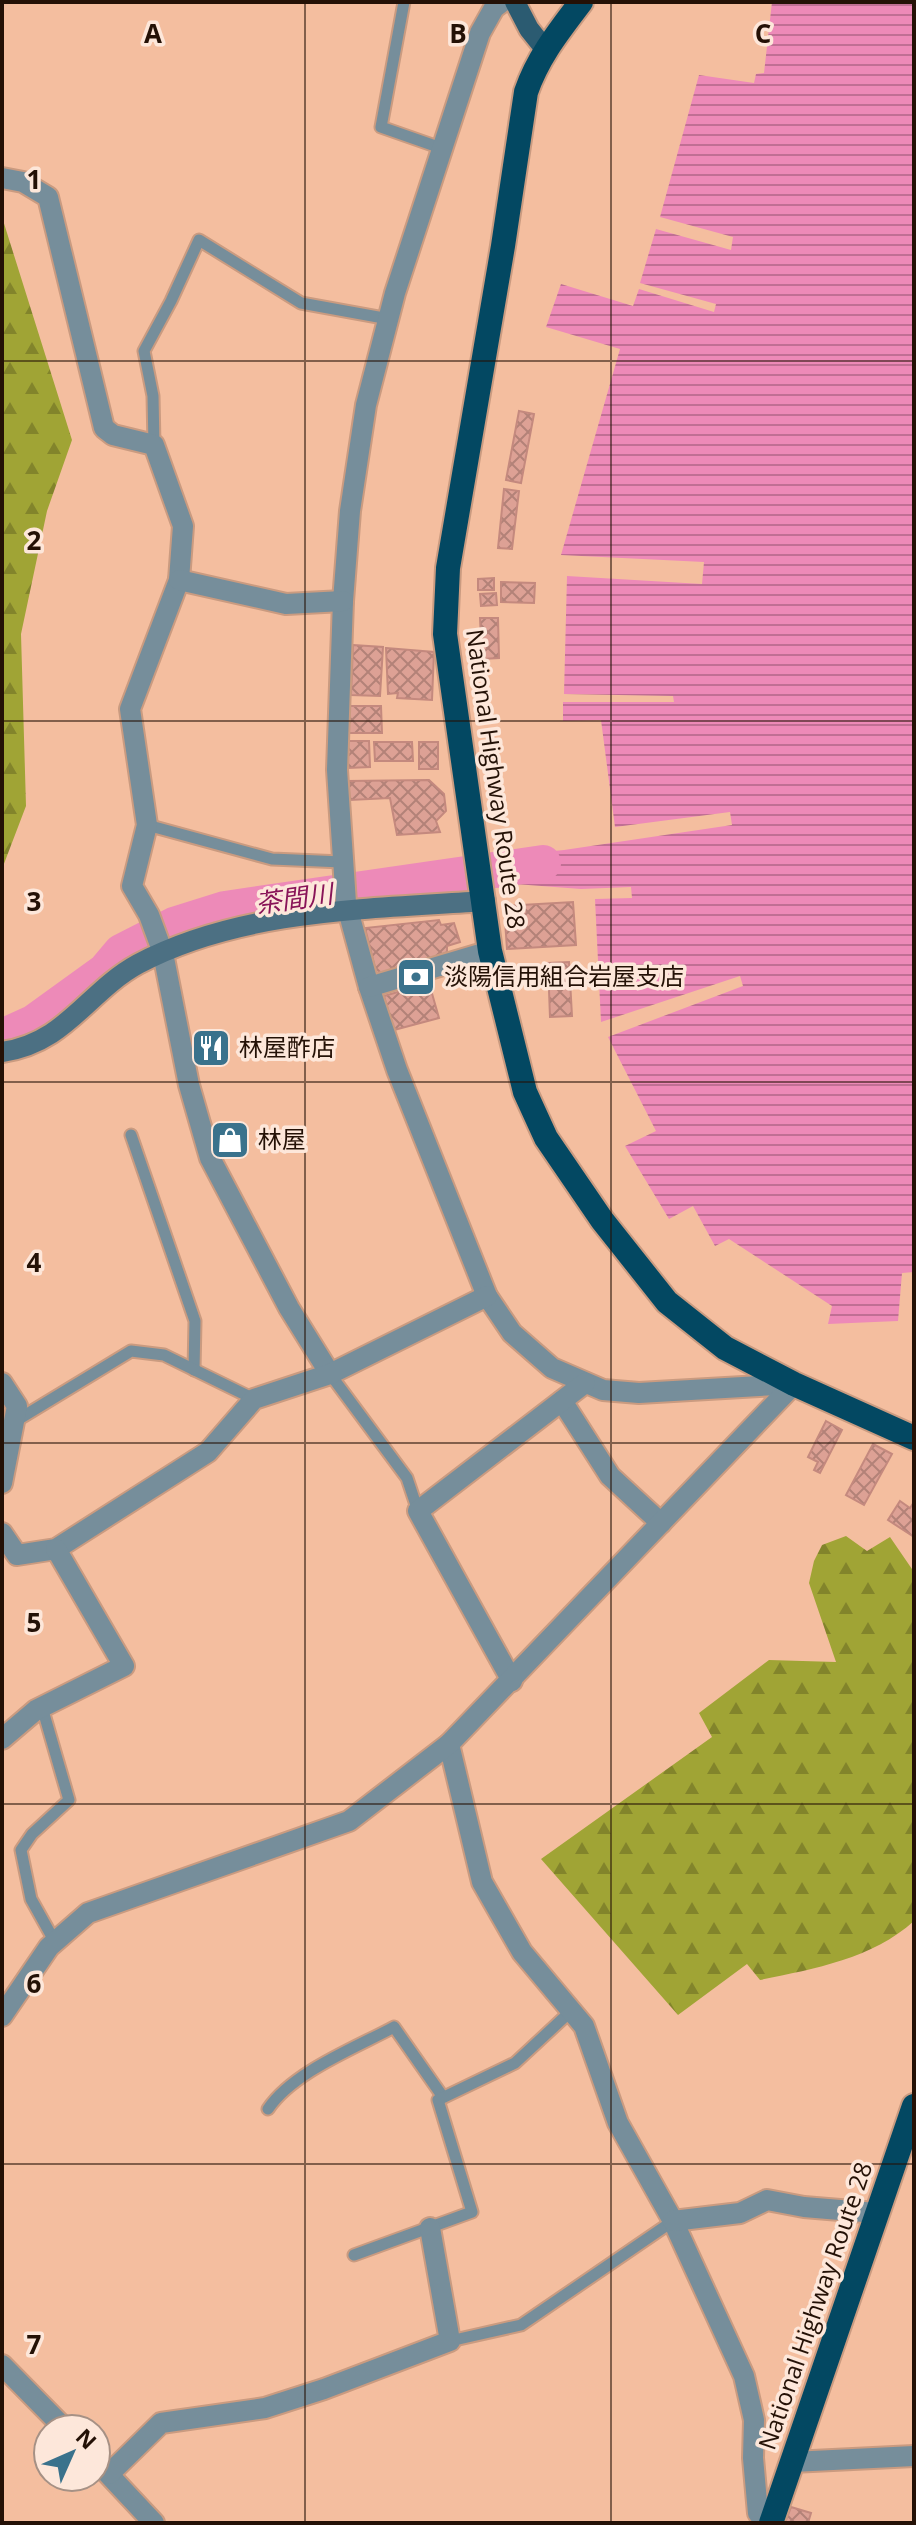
<svg xmlns="http://www.w3.org/2000/svg" width="916" height="2525" font-family="'Open Sans','Noto Sans JP',sans-serif">
  <defs>
    <pattern id="forest-firs" width="22" height="20" patternUnits="userSpaceOnUse" patternTransform="scale(2)"><rect width="22" height="20" fill="#a0a435"/><path d="M5 1l3.5 6h-7zM16 11l3.5 6h-7z" fill="#82842b"/></pattern>
    <pattern id="water-rules" width="6" height="5" patternUnits="userSpaceOnUse" patternTransform="scale(2)"><rect width="6" height="5" fill="#ed8ab8"/><path d="M0 2.5h6" fill="none" stroke="#c06f94"/></pattern>
    <pattern id="building-cross-hatch" width="8" height="8" patternUnits="userSpaceOnUse" patternTransform="scale(2)"><rect width="8" height="8" fill="#dda195"/><path d="M0 0l8 8M0 8l8-8" fill="none" stroke="#b38278"/></pattern>
  </defs>
  <rect width="100%" height="100%" fill="#f4be9f"/>
  <g fill="url(#forest-firs)">
    <path d="M2,217L72,440L47,511L21,634L26,806L2,869Z"/>
    <path d="M846,1536L867,1551L890,1537L914,1572V1921C872,1959 813,1969 760,1980L747,1964L678,2015L541,1859L712,1737L699,1713L769,1660L836,1662L809,1583L814,1561L822,1545Z"/>
  </g>
  <path fill="url(#water-rules)" d="M772,2H914V1272L902,1273L898,1321L828,1324L832,1306L729,1239L715,1246L693,1206L669,1219L625,1146L656,1131L608,1037L743,986L740,976L601,1022L595,899L632,898L631,887L581,889L515,884L514,887L498,888L494,857L564,850L732,825L730,812L615,827L601,720L563,721V702H674L673,696L564,694L567,576L702,584L704,562L561,555L620,349L546,327L561,284L633,306L639,289L714,312L716,304L640,283L656,229L731,250L733,237L660,217L699,75L754,83L756,74L764,73Z"/>
  <g fill="none" stroke-linecap="round" stroke-linejoin="round">
    <path stroke="#ed8ab8" stroke-width="36" d="M2,1037L33,1023L105,971L121,952L174,925L225,909L543,863"/>
  </g>
  <g fill="url(#building-cross-hatch)" stroke="#c4897e" stroke-width="2">
    <path d="M519,411L534,414L521,483L506,480Z"/>
    <path d="M504,489L519,491L512,549L498,548Z"/>
    <path d="M494,578V590H478V579Z"/>
    <path d="M501,582L535,583L534,603L501,602Z"/>
    <path d="M496,593L497,605L481,606L480,594Z"/>
    <path d="M480,618H498L499,658L482,659Z"/>
    <path d="M353,645L383,647L380,696L351,695Z"/>
    <path d="M386,648L434,652L432,700L397,698L398,693L388,694Z"/>
    <path d="M349,706H381L382,733H349Z"/>
    <path d="M347,741H369L370,767L348,768Z"/>
    <path d="M374,742H412L413,761H375Z"/>
    <rect x="419" y="742" width="19" height="27"/>
    <path d="M429,780L444,794L446,811L436,821L440,832L397,835L390,798L350,800L348,781Z"/>
    <path d="M573,902L576,945L507,949L504,906Z"/>
    <path d="M439,920L441,925L454,923L460,942L447,946V952L423,963L377,975L365,928Z"/>
    <path d="M569,962L572,1016L550,1017L548,963Z"/>
    <path d="M429,983L439,1018L394,1030L384,996Z"/>
    <path d="M826,1421L842,1430L820,1473L814,1470L818,1462L808,1457Z"/>
    <path d="M873,1444L892,1454L864,1505L846,1495Z"/>
    <path d="M900,1501L910,1508L914,1502V1537L888,1520Z"/>
    <path d="M791,2507L811,2513L808,2523H785Z"/>
  </g>
  <g fill="none" stroke-linecap="round" stroke-linejoin="round">
    <g stroke="#ca9b80" stroke-width="15">
      <g id="lane">
        <path d="M404,2L381,127L441,148"/>
        <path d="M154,445L153,396L144,351L171,301L199,240L301,303L389,319"/>
        <path d="M147,825L272,859L342,862"/>
        <path d="M131,1135L195,1321L194,1370"/>
        <path d="M330,1374L407,1478L418,1511"/>
        <path d="M14,1422L131,1351L164,1355L254,1399"/>
        <path d="M42,1707L69,1800L32,1834L21,1850L31,1899L55,1942"/>
        <path d="M268,2109C293,2072 355,2048 394,2027L443,2097"/>
        <path d="M354,2255L472,2212L438,2100L515,2063L571,2011"/>
        <path d="M450,2341L521,2325L673,2221"/>
      </g>
    </g>
    <g stroke="#ca9b80" stroke-width="24">
      <g id="street">
        <path d="M502,2L494,8L480,33L395,293L366,405L350,511L343,601L337,770L346,903L369,987L397,1070L487,1296L512,1333L552,1368L603,1390L639,1393L794,1384"/>
        <path d="M2,178L23,182L48,197L104,428L113,435L154,445L183,526L179,580L130,709L147,825L132,886L149,915L163,953L189,1085L210,1158L289,1308L330,1374"/>
        <path d="M179,580L286,604L343,601"/>
        <path d="M369,987L490,951"/>
        <path d="M2,1383L17,1406L2,1483"/>
        <path d="M562,1401L610,1476L661,1523"/>
        <path d="M2,1533L17,1555L56,1549L208,1452L254,1399L330,1374L487,1296"/>
        <path d="M512,1681L418,1511L585,1383"/>
        <path d="M2,1739L36,1710L124,1666L56,1549"/>
        <path d="M449,1744L482,1882L522,1952L584,2026L618,2123L673,2221L744,2376L754,2420L753,2458L758,2513L766,2523"/>
        <path d="M2,2016L49,1947L88,1913L349,1821L449,1744L794,1384"/>
        <path d="M673,2221L740,2213L767,2200L804,2207L876,2213"/>
        <path d="M2,2365L65,2429"/>
        <path d="M96,2461L154,2523"/>
        <path d="M792,2462L914,2456"/>
        <path d="M109,2474L161,2423L265,2408L324,2389L450,2341L430,2228"/>
      </g>
    </g>
    <g stroke="#ca9b80" stroke-width="24">
      <path id="secondary" d="M2,1052C66,1043 87,992 138,964C241,909 371,909 485,901"/>
    </g>
    <g stroke="#ca9b80" stroke-width="24">
      <path id="primary" d="M515,2L529,29L545,49"/>
    </g>
    <g stroke="#ca9b80" stroke-width="28">
      <g id="highway">
        <path d="M581,2C559,31 538,57 526,92L503,246L448,568L445,634L490,951L525,1092L546,1138L602,1220L667,1302L725,1348L794,1384L914,1438"/>
        <path d="M771,2523L914,2106"/>
      </g>
    </g>
    <use href="#lane" stroke="#768e9b" stroke-width="11"/>
    <use href="#street" stroke="#768e9b" stroke-width="20"/>
    <use href="#secondary" stroke="#4c7083" stroke-width="20"/>
    <use href="#primary" stroke="#2b5b71" stroke-width="20"/>
    <use href="#highway" stroke="#034862" stroke-width="24"/>
  </g>
  <path fill="none" stroke="#241106" stroke-width="2" stroke-opacity="0.55" d="M305,2V2523M611,2V2523M2,361H914M2,721H914M2,1082H914M2,1443H914M2,1804H914M2,2164H914"/>
  <defs>
    <g id="bank-square" transform="scale(2)"><rect x="-9" y="-9" width="18" height="18" rx="4" fill="#3a728c" stroke="#fde7da"/><path d="M-6-4H6V4H-6ZM0-2.3a2.3 2.3 0 1 0 0 4.6a2.3 2.3 0 1 0 0-4.6Z" fill="#fff"/></g>
    <g id="restaurant-square" transform="scale(2)"><rect x="-9" y="-9" width="18" height="18" rx="4" fill="#3a728c" stroke="#fde7da"/><path d="M-5-6h1v4h1v-4h1v4h1v-4h1v5L-1.5 .5V6h-2V.5L-5-1ZM5-6V6H3V1.5H1.5Q1.5-4 5-6Z" fill="#fff"/></g>
    <g id="shop-square" transform="scale(2)"><rect x="-9" y="-9" width="18" height="18" rx="4" fill="#3a728c" stroke="#fde7da"/><path d="M-5-2.5h2.3a2.7 3.5 0 0 1 5.4 0H5L5.5 6h-11ZM-1.5-2.5h3a1.5 2.3 0 0 0-3 0Z" fill="#fff"/></g>
  </defs>
  <g fill-rule="evenodd">
    <use href="#bank-square" x="416" y="977"/>
    <use href="#restaurant-square" x="211" y="1048"/>
    <use href="#shop-square" x="230" y="1140"/>
  </g>
  <g text-anchor="middle" stroke-width="7" stroke-linejoin="round" paint-order="stroke">
    <g font-size="24" fill="#241106" stroke="#fde7da">
      <text transform="translate(495 779) rotate(82)" y="8">National Highway Route 28</text>
      <text transform="translate(816 2306) rotate(-71)" y="8">National Highway Route 28</text>
    </g>
    <g font-size="24" fill="#241106" stroke="#fde7da" text-anchor="start">
      <text x="444" y="985">淡陽信用組合岩屋支店</text>
      <text x="239" y="1056">林屋酢店</text>
      <text x="258" y="1148">林屋</text>
    </g>
    <g font-size="26" font-style="italic" fill="#891458" stroke="#fde7da">
      <text transform="translate(294 899) rotate(-8)" y="9">茶間川</text>
    </g>
  </g>
  <g font-size="26" text-anchor="middle" font-weight="bold" fill="#241106" stroke="#fde7da" stroke-width="7" stroke-linejoin="round" paint-order="stroke">
    <text x="153" y="43">A</text>
    <text x="458" y="43">B</text>
    <text x="763" y="43">C</text>
    <text x="34" y="189">1</text>
    <text x="34" y="550">2</text>
    <text x="34" y="911">3</text>
    <text x="34" y="1272">4</text>
    <text x="34" y="1632">5</text>
    <text x="34" y="1993">6</text>
    <text x="34" y="2354">7</text>
  </g>
  <rect width="916" height="2525" fill="none" stroke="#241106" stroke-width="8"/>
  <g transform="translate(72 2453) rotate(45)"><circle r="38" fill="#fde7da" stroke="#a69185" stroke-width="2"/>
  <path d="M0-6L14 30L0 20L-14 30Z" fill="#3a728c"/>
  <text y="-12" font-size="22" font-weight="bold" text-anchor="middle" fill="#241106">N</text>
  </g>
</svg>
